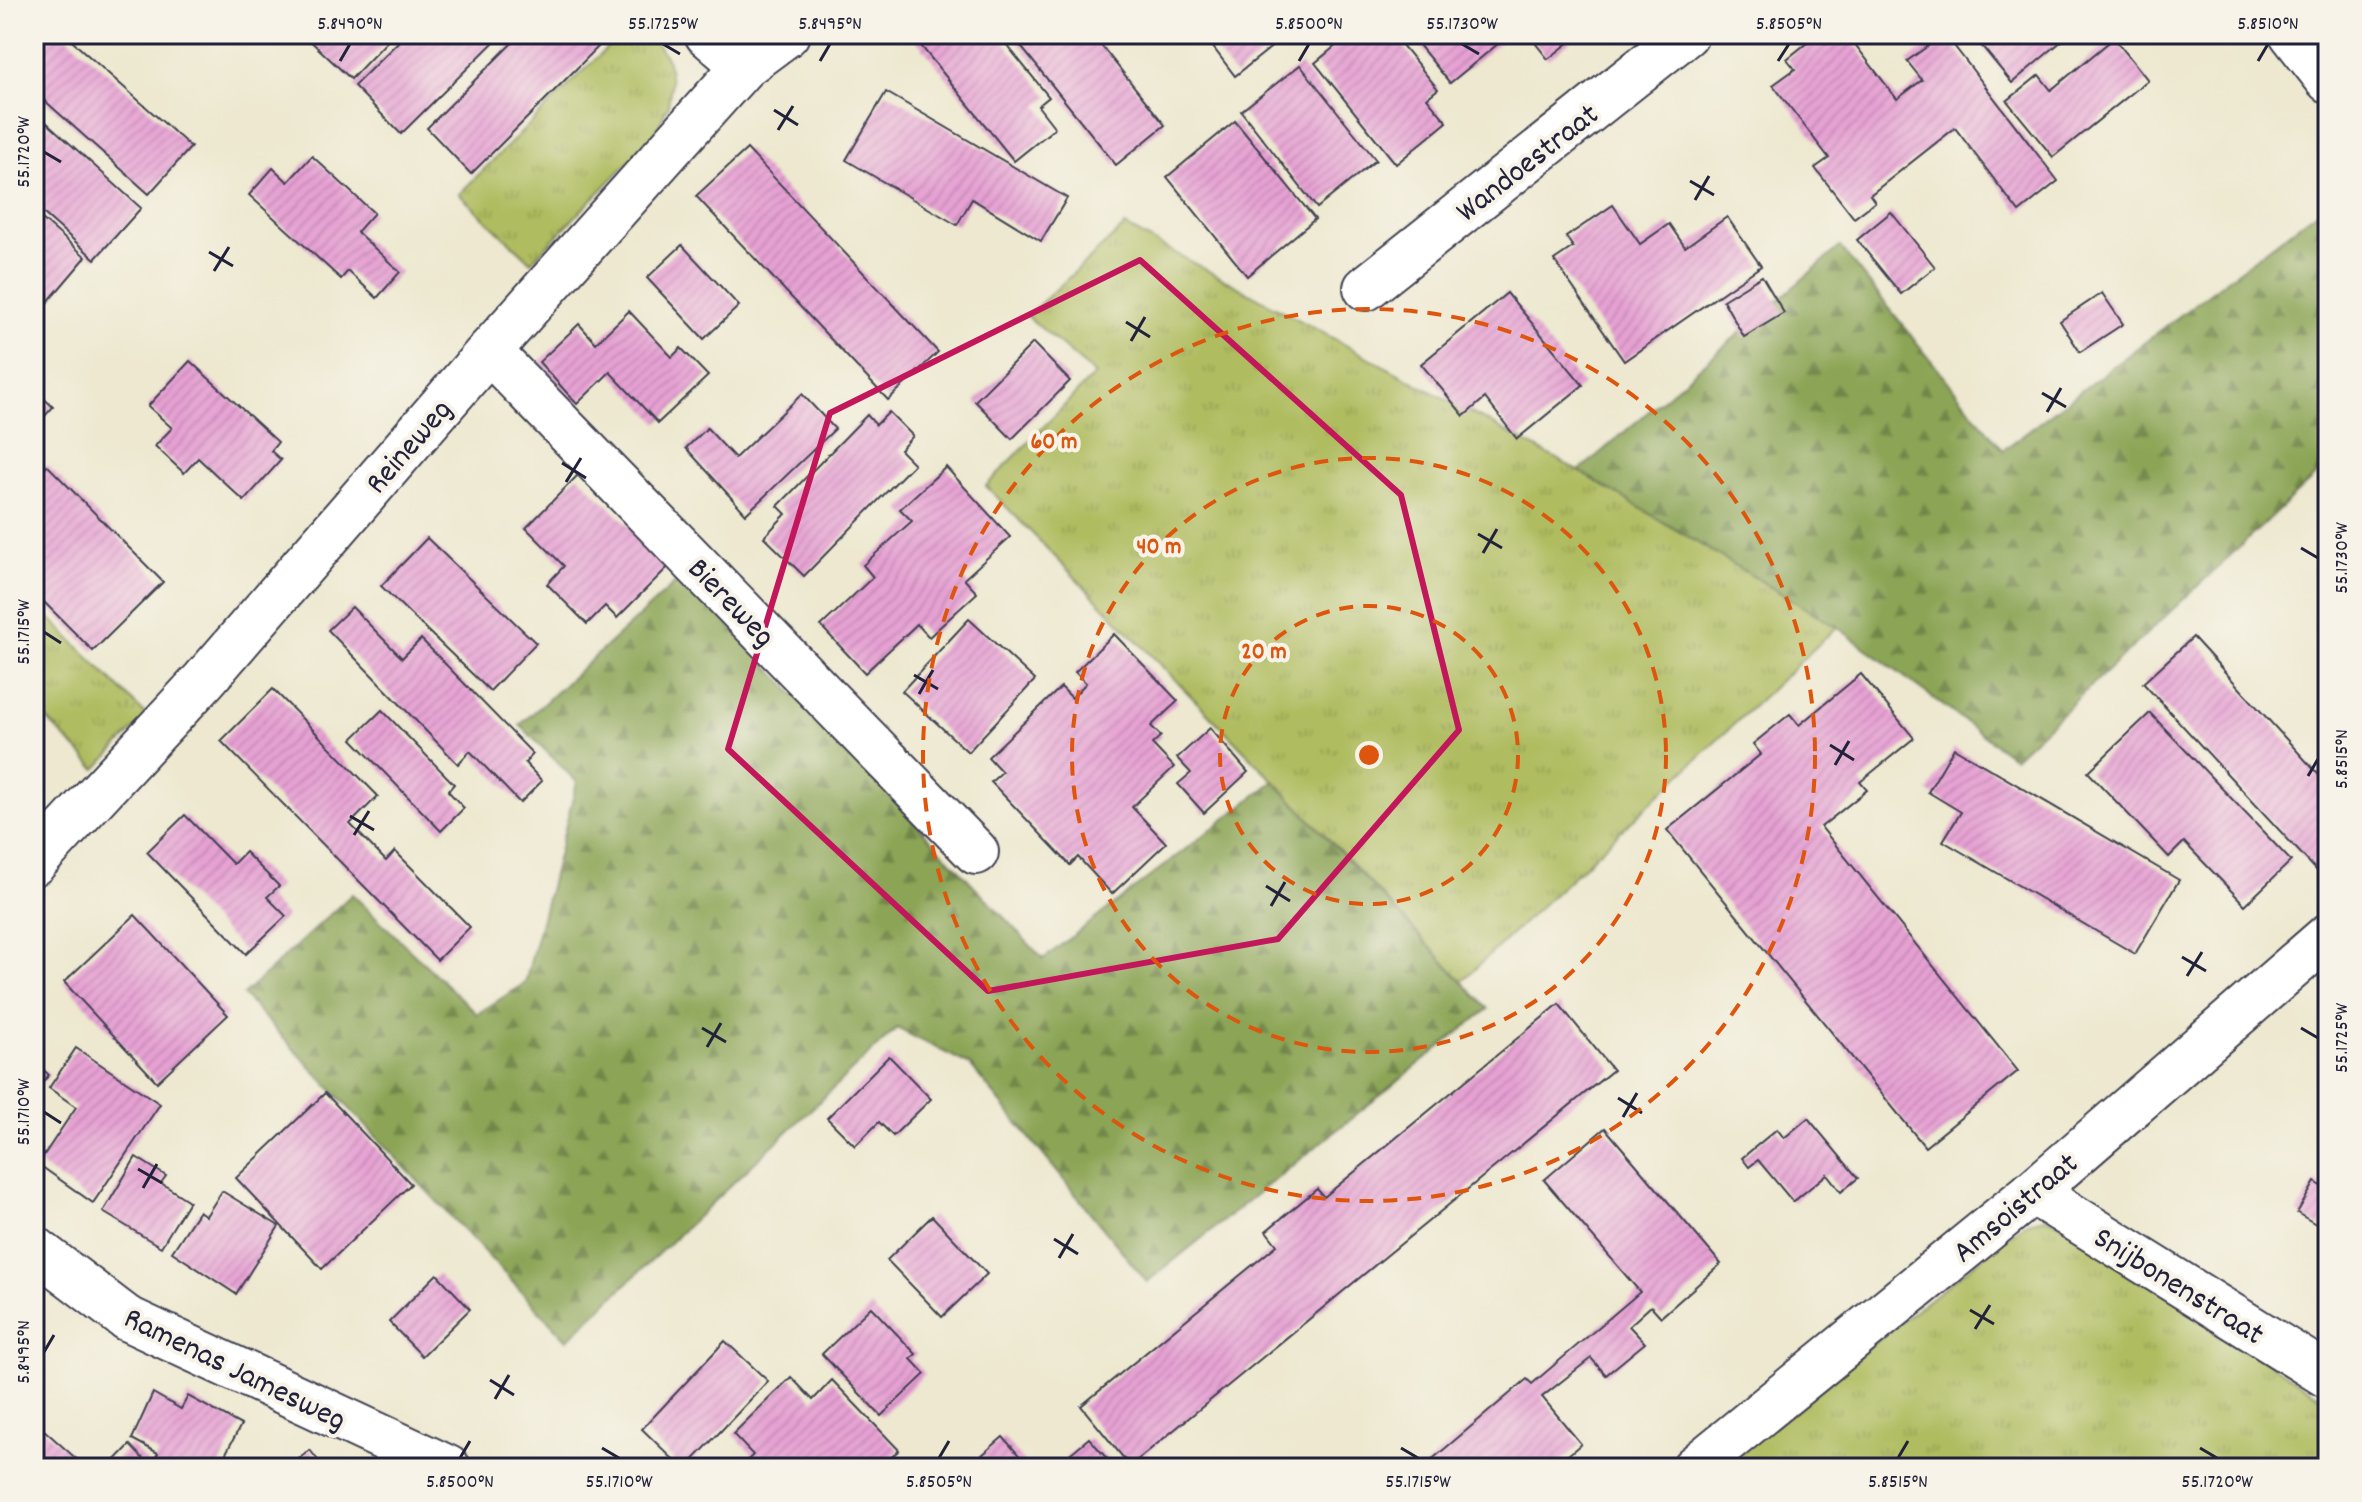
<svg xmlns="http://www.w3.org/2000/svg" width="2362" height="1502" font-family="Dekko,sans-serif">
  <defs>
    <pattern id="grass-tufts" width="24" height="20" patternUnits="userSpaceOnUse" patternTransform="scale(2)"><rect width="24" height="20" fill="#afbc5e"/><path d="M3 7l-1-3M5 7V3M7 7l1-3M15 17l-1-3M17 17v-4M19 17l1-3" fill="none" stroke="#96a153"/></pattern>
    <pattern id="forest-firs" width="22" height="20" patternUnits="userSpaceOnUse" patternTransform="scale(2)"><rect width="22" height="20" fill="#8ba455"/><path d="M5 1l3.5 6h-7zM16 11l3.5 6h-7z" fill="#718548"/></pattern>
    <pattern id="building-hatch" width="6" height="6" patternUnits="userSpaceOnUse" patternTransform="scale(2)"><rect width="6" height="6" fill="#e6a1d3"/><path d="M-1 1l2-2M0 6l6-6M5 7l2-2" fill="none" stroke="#c58ab6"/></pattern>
  </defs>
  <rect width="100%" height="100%" fill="#f7f3e8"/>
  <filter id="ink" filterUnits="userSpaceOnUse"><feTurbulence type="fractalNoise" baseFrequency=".0125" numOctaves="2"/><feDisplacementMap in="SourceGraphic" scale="16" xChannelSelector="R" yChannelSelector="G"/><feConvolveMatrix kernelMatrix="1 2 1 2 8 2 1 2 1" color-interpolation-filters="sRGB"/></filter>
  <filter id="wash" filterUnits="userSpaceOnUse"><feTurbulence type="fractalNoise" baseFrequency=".006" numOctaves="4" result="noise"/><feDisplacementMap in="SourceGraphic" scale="32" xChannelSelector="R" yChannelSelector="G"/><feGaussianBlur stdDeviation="1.8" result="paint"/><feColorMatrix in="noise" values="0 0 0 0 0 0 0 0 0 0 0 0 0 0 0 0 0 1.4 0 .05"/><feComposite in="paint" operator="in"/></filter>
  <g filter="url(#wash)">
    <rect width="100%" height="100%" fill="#ede8cf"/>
    <g fill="url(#grass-tufts)" stroke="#686f4c" stroke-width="2">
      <path d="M621,34H646L653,38L668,61L671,83L668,106L654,136L531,262L459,194Z"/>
      <path d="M1125,226L1579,471L1837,627L1462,981L1274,781L986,486L1095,374L1027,316Z"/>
      <path d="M34,602L147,716L96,769L34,706Z"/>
      <path d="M2045,1218L2063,1224L2328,1402V1468H1716L2027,1222Z"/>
    </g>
    <g fill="url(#forest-firs)" stroke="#566348" stroke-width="2">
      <path d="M2328,203V464L2014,758L1837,627L1579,471L1840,247L2003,450Z"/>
      <path d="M683,576L1043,959L1274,781L1488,1009L1147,1282L970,1065L897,1028L567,1340L243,995L352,894L477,1014L525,983L577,782L520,725Z"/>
    </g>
    <g id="blocks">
      <g fill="url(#building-hatch)">
        <path d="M34,34H64L191,147L149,194L34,91Z"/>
        <path d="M303,34H394L351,79Z"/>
        <path d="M406,34H502L401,134L354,86Z"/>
        <path d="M521,34H611L471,174L427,128Z"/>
        <path d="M916,34H998L1049,97L1038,106L1055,128L1014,161L913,36Z"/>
        <path d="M1011,34H1092L1165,125L1116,165Z"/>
        <path d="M1203,34H1274L1279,41L1235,76Z"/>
        <path d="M1350,34H1393L1438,89L1427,98L1447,122L1396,164L1315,63Z"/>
        <path d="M1410,34H1510L1450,83Z"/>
        <path d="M1528,34H1580L1548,59Z"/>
        <path d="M1818,34L1826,43L1839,34H1847L1897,99L1922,80L1907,61L1945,34L2058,181L2019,212L1955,128L1870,195L1875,202L1854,218L1815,168L1829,158L1773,85L1795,69L1787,59Z"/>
        <path d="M1972,34H2070L2012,83Z"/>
        <path d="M2114,38L2148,80L2053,157L2007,101L2039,75L2051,90Z"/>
        <path d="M1300,65L1376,160L1317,208L1241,111Z"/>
        <path d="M886,92L1067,198L1041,241L972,199L957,225L846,160Z"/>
        <path d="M34,111L141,208L95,259L34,205Z"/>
        <path d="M1235,121L1315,219L1247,276L1167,177Z"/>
        <path d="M747,149L938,352L888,400L696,196Z"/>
        <path d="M312,156L374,213L357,232L400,272L377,298L348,271L341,279L249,195L273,168L288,182Z"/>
        <path d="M1613,205L1640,244L1669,224L1685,247L1727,217L1761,266L1624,361L1554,260L1573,247L1566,237Z"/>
        <path d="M34,212L86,257L46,304L34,294Z"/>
        <path d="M1891,212L1935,267L1901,294L1857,240Z"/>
        <path d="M682,245L739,306L704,339L647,278Z"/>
        <path d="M1762,276L1784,313L1744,337L1723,300Z"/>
        <path d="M1507,293L1583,385L1517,439L1485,398L1464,416L1421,364Z"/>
        <path d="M2102,293L2123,324L2080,352L2060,321Z"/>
        <path d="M629,311L672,357L681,348L708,376L658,423L610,372L577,404L539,362L579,324L596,343Z"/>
        <path d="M1033,343L1070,381L1012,439L975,401Z"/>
        <path d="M190,361L278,442L271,451L281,460L244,501L198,458L184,473L155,446L172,428L148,406Z"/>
        <path d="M34,389L53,407L34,428Z"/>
        <path d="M802,394L835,429L746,514L686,448L707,428L735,458Z"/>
        <path d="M889,412L913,436L900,450L914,464L804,576L764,537L786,514L778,506L867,415L876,425Z"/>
        <path d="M47,465L163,582L93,651L34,592V479Z"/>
        <path d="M946,467L1010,537L964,579L977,593L929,637L917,624L865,673L821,626L873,577L863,565L912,521L900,509Z"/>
        <path d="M578,475L669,566L617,618L605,606L587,624L547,584L564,566L526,528Z"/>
        <path d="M427,538L536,643L490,691L381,586Z"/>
        <path d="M352,607L402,658L421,639L533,754L525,763L542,781L520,803L470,751L458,764L328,630Z"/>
        <path d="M969,619L1035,680L968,752L902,691Z"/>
        <path d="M1114,634L1178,701L1151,726L1161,736L1152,744L1174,767L1132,807L1166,843L1112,894L1078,857L1070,865L991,782L1002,772L988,757L1061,687L1072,698L1086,683L1075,672Z"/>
        <path d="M2193,637L2328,785V824L2322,830L2328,835V865L2319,873L2143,683Z"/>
        <path d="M1861,674L1914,738L1860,782L1867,790L1821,827L2018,1071L1925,1147L1667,830L1761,754L1753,744L1790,714L1799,725Z"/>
        <path d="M273,689L378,796L350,824L386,861L395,851L470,927L437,960L221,741Z"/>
        <path d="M382,710L454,784L448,791L464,808L441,831L352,739Z"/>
        <path d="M2150,713L2291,861L2245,905L2184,842L2169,857L2088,772Z"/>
        <path d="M1210,728L1248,772L1204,813L1178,784L1191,773L1177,758Z"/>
        <path d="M1954,748L2179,880L2135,954L1943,841L1961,812L1928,792Z"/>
        <path d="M185,815L233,864L245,852L279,886L267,897L286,916L246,954L147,852Z"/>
        <path d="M135,915L228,1015L157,1082L64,982Z"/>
        <path d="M1559,1004L1613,1070L1130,1466L1081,1406L1277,1245L1266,1231L1317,1189L1324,1197Z"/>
        <path d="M76,1048L160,1104L93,1203L38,1164L76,1107L49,1088Z"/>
        <path d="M889,1056L931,1099L893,1136L879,1122L855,1146L827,1118Z"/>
        <path d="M34,1061L49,1075L34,1092Z"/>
        <path d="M325,1093L411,1184L322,1269L236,1178Z"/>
        <path d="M1808,1118L1858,1178L1841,1192L1827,1174L1793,1202L1758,1160L1749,1167L1742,1158L1777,1129L1784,1138Z"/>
        <path d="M1605,1128L1721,1264L1661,1317L1651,1306L1629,1326L1645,1343L1606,1375L1591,1358L1542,1397L1581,1444L1553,1468H1422L1527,1379L1532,1384L1640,1292L1544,1180Z"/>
        <path d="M136,1157L166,1176L161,1183L189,1201L161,1247L103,1212Z"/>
        <path d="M2315,1182L2328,1190V1231L2297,1213Z"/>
        <path d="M222,1191L279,1226L236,1294L172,1252L199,1211L206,1216Z"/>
        <path d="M932,1216L987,1274L942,1317L887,1260Z"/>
        <path d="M437,1274L470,1309L422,1356L389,1322Z"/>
        <path d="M871,1307L916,1354L911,1359L925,1374L881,1416L822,1354Z"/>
        <path d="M725,1341L768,1381L686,1468H682L642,1429Z"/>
        <path d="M791,1377L813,1400L832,1380L899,1450L880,1468H740L753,1455L733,1434Z"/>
        <path d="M153,1393L181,1409L188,1396L241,1425L218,1468H108L130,1445L151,1467L158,1453L132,1439Z"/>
        <path d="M34,1421L81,1463L76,1468H34Z"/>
        <path d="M1003,1437L1030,1468H967Z"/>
        <path d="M1089,1438L1115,1468H1074L1065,1458Z"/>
        <path d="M310,1450L324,1468H287Z"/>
      </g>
    </g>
  </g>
  <g filter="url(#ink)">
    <use href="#blocks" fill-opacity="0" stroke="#404051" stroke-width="2"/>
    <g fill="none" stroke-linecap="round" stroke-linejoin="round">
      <g stroke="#404051" stroke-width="48">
        <g id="minor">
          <path d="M707,34L744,66"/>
          <path d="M2292,34L2328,80"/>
          <path d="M1366,288L1686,34"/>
          <path d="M489,351L976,852"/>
          <path d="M34,863L204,680L489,351L744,66L787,34"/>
          <path d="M2033,1192L2328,1376"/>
          <path d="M34,1248L126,1318L448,1468"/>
          <path d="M1694,1468L2033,1192L2328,936"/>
        </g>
      </g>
      <use href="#minor" stroke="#fff" stroke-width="44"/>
    </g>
  </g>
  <path fill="none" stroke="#c2185b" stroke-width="6" stroke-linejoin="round" d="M1140,260L1401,495L1459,730L1278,939L988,991L728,749L830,413Z"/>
  <path fill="none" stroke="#22223b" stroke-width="3" d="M663,44L680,54M1462,44L1479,54M340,61L350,44M820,61L830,44M1299,61L1309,44M1778,61L1789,44M2258,61L2268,44M774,110L798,125M778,130L793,106M44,152L61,162M1690,181L1714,195M1695,200L1709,176M209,252L233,266M214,271L229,247M1126,322L1150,337M1131,341L1145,317M2042,393L2066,407M2047,412L2061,388M562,463L586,478M566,482L581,458M1478,534L1502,548M2301,548L2318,558M1483,553L1497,529M44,632L61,643M914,675L938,689M919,694L933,670M1830,745L1854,760M1835,765L1849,741M2308,776L2318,759M350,816L374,830M354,835L369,811M1266,886L1290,901M1271,906L1285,882M2182,957L2206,971M2187,976L2202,952M702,1028L726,1042M2301,1028L2318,1038M707,1047L721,1023M1618,1098L1642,1113M44,1112L61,1123M1623,1117L1637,1093M138,1169L162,1183M143,1188L157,1164M1054,1239L1078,1254M1059,1258L1073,1234M1970,1310L1994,1324M1975,1329L1990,1305M44,1352L54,1335M490,1380L514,1395M495,1399L509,1375M602,1448L619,1458M1401,1448L1418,1458M2200,1448L2217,1458M460,1458L470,1441M939,1458L949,1441M1898,1458L1908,1441"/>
  <g fill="none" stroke="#de560e" stroke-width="4" stroke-dasharray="14 10">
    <circle cx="1369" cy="755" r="149"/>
    <circle cx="1369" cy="755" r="297"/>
    <circle cx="1369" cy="755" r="446"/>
  </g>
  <g text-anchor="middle" stroke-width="8" stroke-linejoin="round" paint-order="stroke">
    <g font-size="32" fill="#22223b" stroke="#f7f3e8">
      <text transform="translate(1526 161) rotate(-38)" y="11">Wandoestraat</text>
      <text transform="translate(407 445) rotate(-49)" y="11">Reineweg</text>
      <text transform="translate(733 601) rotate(46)" y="11">Biereweg</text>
      <text transform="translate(2014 1206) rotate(-40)" y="11">Amsoistraat</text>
      <text transform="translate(2180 1284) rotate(32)" y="11">Snijbonenstraat</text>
      <text transform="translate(236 1367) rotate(26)" y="11">Ramenas Jamesweg</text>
    </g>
  </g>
  <circle cx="1369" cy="755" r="12" fill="#de560e" stroke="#f7f3e8" stroke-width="4"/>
  <g font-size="24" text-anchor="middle" font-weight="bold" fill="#de560e" stroke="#f7f3e8" stroke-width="8" stroke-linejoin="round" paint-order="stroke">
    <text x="1054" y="448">60 m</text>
    <text x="1159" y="553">40 m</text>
    <text x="1264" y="658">20 m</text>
  </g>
  <rect width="2362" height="1502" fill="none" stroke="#f7f3e8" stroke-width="88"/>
  <rect x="44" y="44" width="2274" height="1414" fill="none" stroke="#22223b" stroke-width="3"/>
  <g font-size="20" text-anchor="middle" fill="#22223b">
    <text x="350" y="29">5.8490°N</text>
    <text x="663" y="29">55.1725°W</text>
    <text x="830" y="29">5.8495°N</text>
    <text x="1309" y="29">5.8500°N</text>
    <text x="1462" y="29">55.1730°W</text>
    <text x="1789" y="29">5.8505°N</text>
    <text x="2268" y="29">5.8510°N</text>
    <text transform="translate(22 152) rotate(-90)" y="7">55.1720°W</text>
    <text transform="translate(2340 558) rotate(-90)" y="7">55.1730°W</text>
    <text transform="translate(22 632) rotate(-90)" y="7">55.1715°W</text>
    <text transform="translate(2340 759) rotate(-90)" y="7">5.8515°N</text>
    <text transform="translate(2340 1038) rotate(-90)" y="7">55.1725°W</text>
    <text transform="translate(22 1112) rotate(-90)" y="7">55.1710°W</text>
    <text transform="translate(22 1352) rotate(-90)" y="7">5.8495°N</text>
    <text x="460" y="1487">5.8500°N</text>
    <text x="619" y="1487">55.1710°W</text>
    <text x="939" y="1487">5.8505°N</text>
    <text x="1418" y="1487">55.1715°W</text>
    <text x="1898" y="1487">5.8515°N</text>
    <text x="2217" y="1487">55.1720°W</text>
  </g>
</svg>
